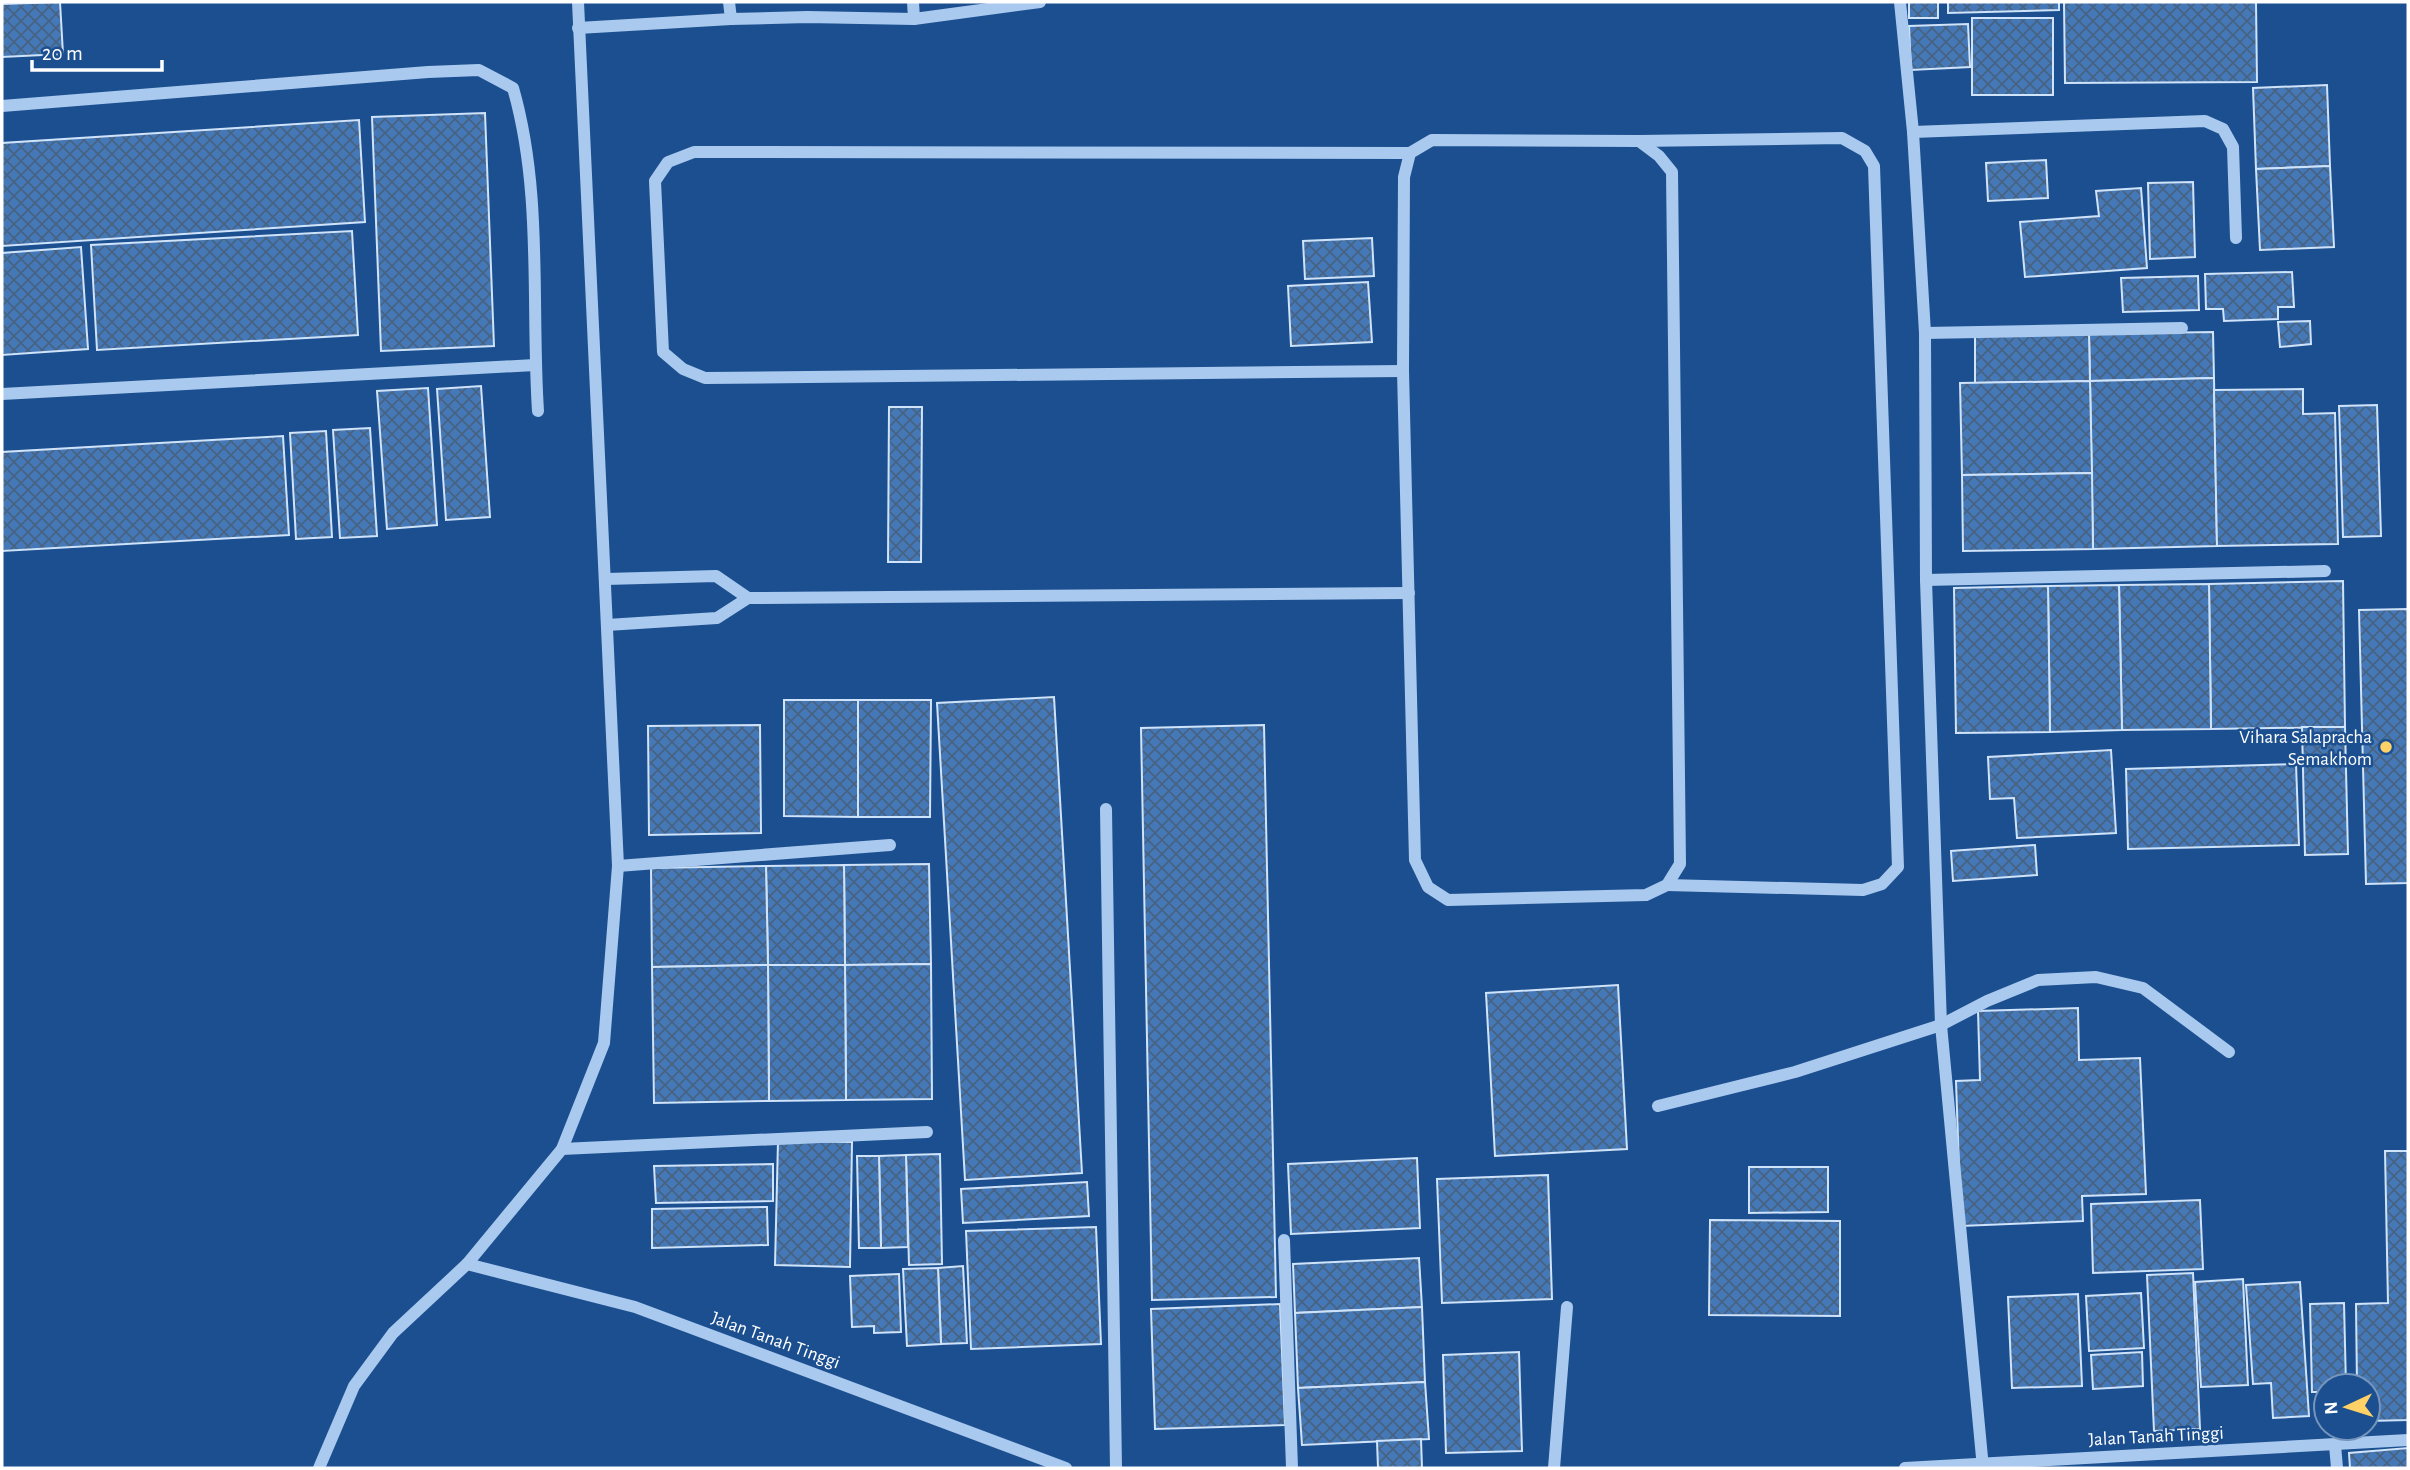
<svg xmlns="http://www.w3.org/2000/svg" width="2410" height="1470" font-family="'Alegreya Sans',sans-serif">
  <defs>
    <pattern id="building-cross-hatch" width="8" height="8" patternUnits="userSpaceOnUse" patternTransform="scale(1.75)"><rect width="8" height="8" fill="#4478b7"/><path d="M0 0l8 8M0 8l8-8" fill="none" stroke="#486282"/></pattern>
  </defs>
  <rect width="100%" height="100%" fill="#1b4f8f"/>
  <g fill="url(#building-cross-hatch)" stroke="#cfe3fa" stroke-width="2">
    <path d="M60,2L63,54L2,57V4Z"/>
    <rect x="1909" y="2" width="29" height="16"/>
    <path d="M1948,2H2059V10L1948,13Z"/>
    <path d="M2064,2H2256L2257,82L2065,83Z"/>
    <rect x="1972" y="18" width="81" height="77"/>
    <path d="M1968,24L1970,67L1911,70L1909,26Z"/>
    <path d="M2327,85L2330,166L2256,169L2253,88Z"/>
    <path d="M485,113L494,346L381,351L372,117Z"/>
    <path d="M359,120L365,222L2,246V143Z"/>
    <path d="M2046,160L2048,198L1988,201L1986,163Z"/>
    <path d="M2330,166L2334,247L2260,250L2256,169Z"/>
    <path d="M2193,182L2195,257L2150,259L2148,183Z"/>
    <path d="M2141,188L2147,268L2025,277L2020,222L2099,216L2096,191Z"/>
    <path d="M352,231L358,335L97,350L91,245Z"/>
    <path d="M1372,238L1374,276L1305,279L1303,241Z"/>
    <path d="M81,247L88,349L2,355V253Z"/>
    <path d="M2292,272L2294,307H2278V319L2224,321L2223,309H2206L2205,274Z"/>
    <path d="M2198,276L2199,310L2123,312L2121,278Z"/>
    <path d="M1368,282L1372,342L1291,346L1288,286Z"/>
    <path d="M2310,321L2311,344L2280,347L2278,322Z"/>
    <path d="M2213,332L2214,378L2090,381L2089,334Z"/>
    <path d="M2089,334L2090,381L1975,383V336Z"/>
    <path d="M2214,378L2217,546L2093,549L2090,381Z"/>
    <path d="M2090,381L2092,473L1962,475L1960,383Z"/>
    <path d="M481,386L490,517L446,520L437,389Z"/>
    <path d="M428,388L437,525L387,529L377,391Z"/>
    <path d="M2303,389V414L2335,413L2338,544L2217,546L2214,390Z"/>
    <path d="M2377,405L2381,536L2343,537L2339,406Z"/>
    <path d="M889,407H922L921,562H888Z"/>
    <path d="M370,428L377,536L340,538L333,430Z"/>
    <path d="M326,431L332,537L296,539L290,433Z"/>
    <path d="M283,436L289,535L2,551V452Z"/>
    <path d="M2092,473L2093,549L1963,551L1962,475Z"/>
    <path d="M2343,581L2345,727L2211,729L2209,584Z"/>
    <path d="M2209,584L2211,729L2122,730L2119,585Z"/>
    <path d="M2119,585L2122,730L2050,732L2048,586Z"/>
    <path d="M2048,586L2050,732L1956,733L1954,588Z"/>
    <path d="M2408,609V883L2366,884L2359,610Z"/>
    <path d="M1054,697L1082,1173L965,1180L937,703Z"/>
    <path d="M784,700H858V817L784,816Z"/>
    <path d="M858,700H931L930,817H858Z"/>
    <path d="M760,725L761,833L649,835L648,726Z"/>
    <path d="M1264,725L1276,1297L1152,1300L1141,728Z"/>
    <path d="M2302,727H2345L2348,854L2305,855Z"/>
    <path d="M2111,750L2116,833L2017,838L2014,798L1990,799L1988,757Z"/>
    <path d="M2296,764L2299,845L2128,849L2126,769Z"/>
    <path d="M2035,845L2037,875L1953,881L1951,851Z"/>
    <path d="M929,864L931,964L845,965L844,865Z"/>
    <path d="M844,865L845,965H768L766,866Z"/>
    <path d="M766,866L768,965L652,967L651,868Z"/>
    <path d="M931,964L932,1099L846,1100L845,965Z"/>
    <path d="M768,965H845L846,1100L769,1101Z"/>
    <path d="M768,965L769,1101L654,1103L652,967Z"/>
    <path d="M1618,985L1627,1149L1495,1156L1486,993Z"/>
    <path d="M2078,1008L2079,1060L2140,1058L2146,1194L2082,1196L2083,1221L1961,1226L1956,1081L1980,1080L1978,1011Z"/>
    <path d="M778,1141L852,1142L850,1267L775,1265Z"/>
    <path d="M2385,1151H2408V1420L2368,1421V1386H2357L2356,1304L2388,1303Z"/>
    <path d="M940,1154L942,1264L909,1265L906,1155Z"/>
    <path d="M906,1155L908,1247L881,1248L879,1156Z"/>
    <path d="M857,1156H879L881,1248H859Z"/>
    <path d="M1417,1158L1420,1228L1291,1234L1288,1164Z"/>
    <path d="M773,1164V1201L656,1203L654,1166Z"/>
    <path d="M1749,1167H1828V1212L1749,1213Z"/>
    <path d="M1548,1175L1552,1299L1442,1303L1437,1179Z"/>
    <path d="M1087,1182L1089,1216L963,1223L961,1189Z"/>
    <path d="M2200,1200L2203,1269L2093,1273L2091,1204Z"/>
    <path d="M767,1207L768,1245L652,1248V1209Z"/>
    <path d="M1710,1220L1840,1221V1316L1709,1315Z"/>
    <path d="M1096,1227L1101,1344L971,1349L966,1231Z"/>
    <path d="M1419,1258L1422,1307L1295,1313L1293,1264Z"/>
    <path d="M963,1266L967,1343L941,1344L938,1268Z"/>
    <path d="M938,1268L941,1344L907,1346L903,1269Z"/>
    <path d="M2193,1273L2200,1429L2154,1431L2147,1275Z"/>
    <path d="M899,1274L901,1332L874,1333V1326L852,1327L850,1276Z"/>
    <path d="M2243,1279L2248,1385L2201,1387L2195,1282Z"/>
    <path d="M2300,1282L2309,1416L2273,1418L2271,1383L2253,1384L2246,1285Z"/>
    <path d="M2141,1293L2144,1348L2089,1351L2086,1296Z"/>
    <path d="M2078,1294L2082,1386L2012,1388L2008,1297Z"/>
    <path d="M2344,1303L2346,1386H2326V1392H2312L2310,1304Z"/>
    <path d="M1280,1304L1285,1425L1155,1429L1151,1309Z"/>
    <path d="M1422,1307L1425,1382L1298,1388L1295,1313Z"/>
    <path d="M1519,1352L1522,1451L1446,1453L1443,1355Z"/>
    <path d="M2142,1352L2143,1386L2093,1389L2091,1355Z"/>
    <path d="M1425,1382L1429,1439L1302,1445L1298,1388Z"/>
    <path d="M1421,1439L1422,1468H1378L1377,1441Z"/>
    <path d="M2408,1448V1468H2350L2349,1453Z"/>
  </g>
  <g fill="none" stroke-linecap="round" stroke-linejoin="round">
    <g stroke="#a9c9ee" stroke-width="12">
      <path d="M729,2L731,19L807,17L914,19L1040,2"/>
      <path d="M913,2L914,19"/>
      <path d="M1900,2L1913,132L1925,333L1926,580L1941,1025L1983,1468"/>
      <path d="M578,28L731,19"/>
      <path d="M2,106L428,72L479,70L513,88C543,192 531,304 538,411"/>
      <path d="M1913,132L2205,121L2223,129L2233,147L2236,238"/>
      <path d="M1432,140L1639,141L1659,156L1672,172L1680,864L1667,885L1646,895L1448,900L1428,887L1415,860L1403,371L1404,177L1410,153Z"/>
      <path d="M1639,141L1842,138L1865,151L1874,166L1898,867L1882,884L1863,890L1667,885"/>
      <path d="M1925,333L2182,328"/>
      <path d="M1403,371L705,378L683,369L663,352L655,181L668,162L694,152L1410,153"/>
      <path d="M2,394L535,365"/>
      <path d="M606,579L716,576L748,598"/>
      <path d="M1926,580L2325,571"/>
      <path d="M607,625L717,618L748,598L1409,593"/>
      <path d="M1106,809L1116,1468"/>
      <path d="M618,866L890,845"/>
      <path d="M1658,1106L1795,1072L1941,1025L1987,1001L2038,980L2096,977L2143,988L2229,1052"/>
      <path d="M562,1149L927,1132"/>
      <path d="M1284,1240L1292,1468"/>
      <path d="M467,1264L635,1307L1066,1468"/>
      <path d="M2335,1445L2337,1468"/>
      <path d="M319,1468L354,1386L393,1333L467,1264L562,1149L604,1043L618,866L578,2"/>
      <path d="M1554,1468L1567,1307"/>
      <path d="M1905,1468L2408,1440"/>
    </g>
  </g>
  <circle fill="#ffd166" stroke="#1b4f8f" stroke-width="2.5" cx="2386" cy="747" r="7"/>
  <g text-anchor="middle" stroke-width="5" stroke-linejoin="round" paint-order="stroke">
    <g font-size="19" fill="#fff" stroke="#1b4f8f" text-anchor="end">
      <text x="2372" y="743">Vihara Salapracha<tspan x="2372" dy="22">Semakhom</tspan></text>
    </g>
    <g font-size="19" fill="#fff" stroke="#1b4f8f">
      <text transform="translate(776 1339) rotate(20)" y="7">Jalan Tanah Tinggi</text>
      <text transform="translate(2156 1435) rotate(-3)" y="7">Jalan Tanah Tinggi</text>
    </g>
  </g>
  <rect width="2410" height="1470" fill="none" stroke="#ffffff" stroke-width="7"/>
  <g transform="translate(2347 1407) rotate(266)"><circle r="33" fill="#1b4f8f" stroke="#7695bc" stroke-width="2"/>
  <path d="M0-5L12 26L0 18L-12 26Z" fill="#ffd166"/>
  <text y="-10" font-size="19" font-weight="bold" text-anchor="middle" fill="#ffffff">N</text>
  </g>
  <path d="M32 60v10h130v-10" fill="none" stroke="#ffffff" stroke-width="3.5"/>
  <text x="42" y="60" font-size="21" fill="#ffffff" stroke="#1b4f8f" stroke-width="5" paint-order="stroke">20 m</text>
</svg>
